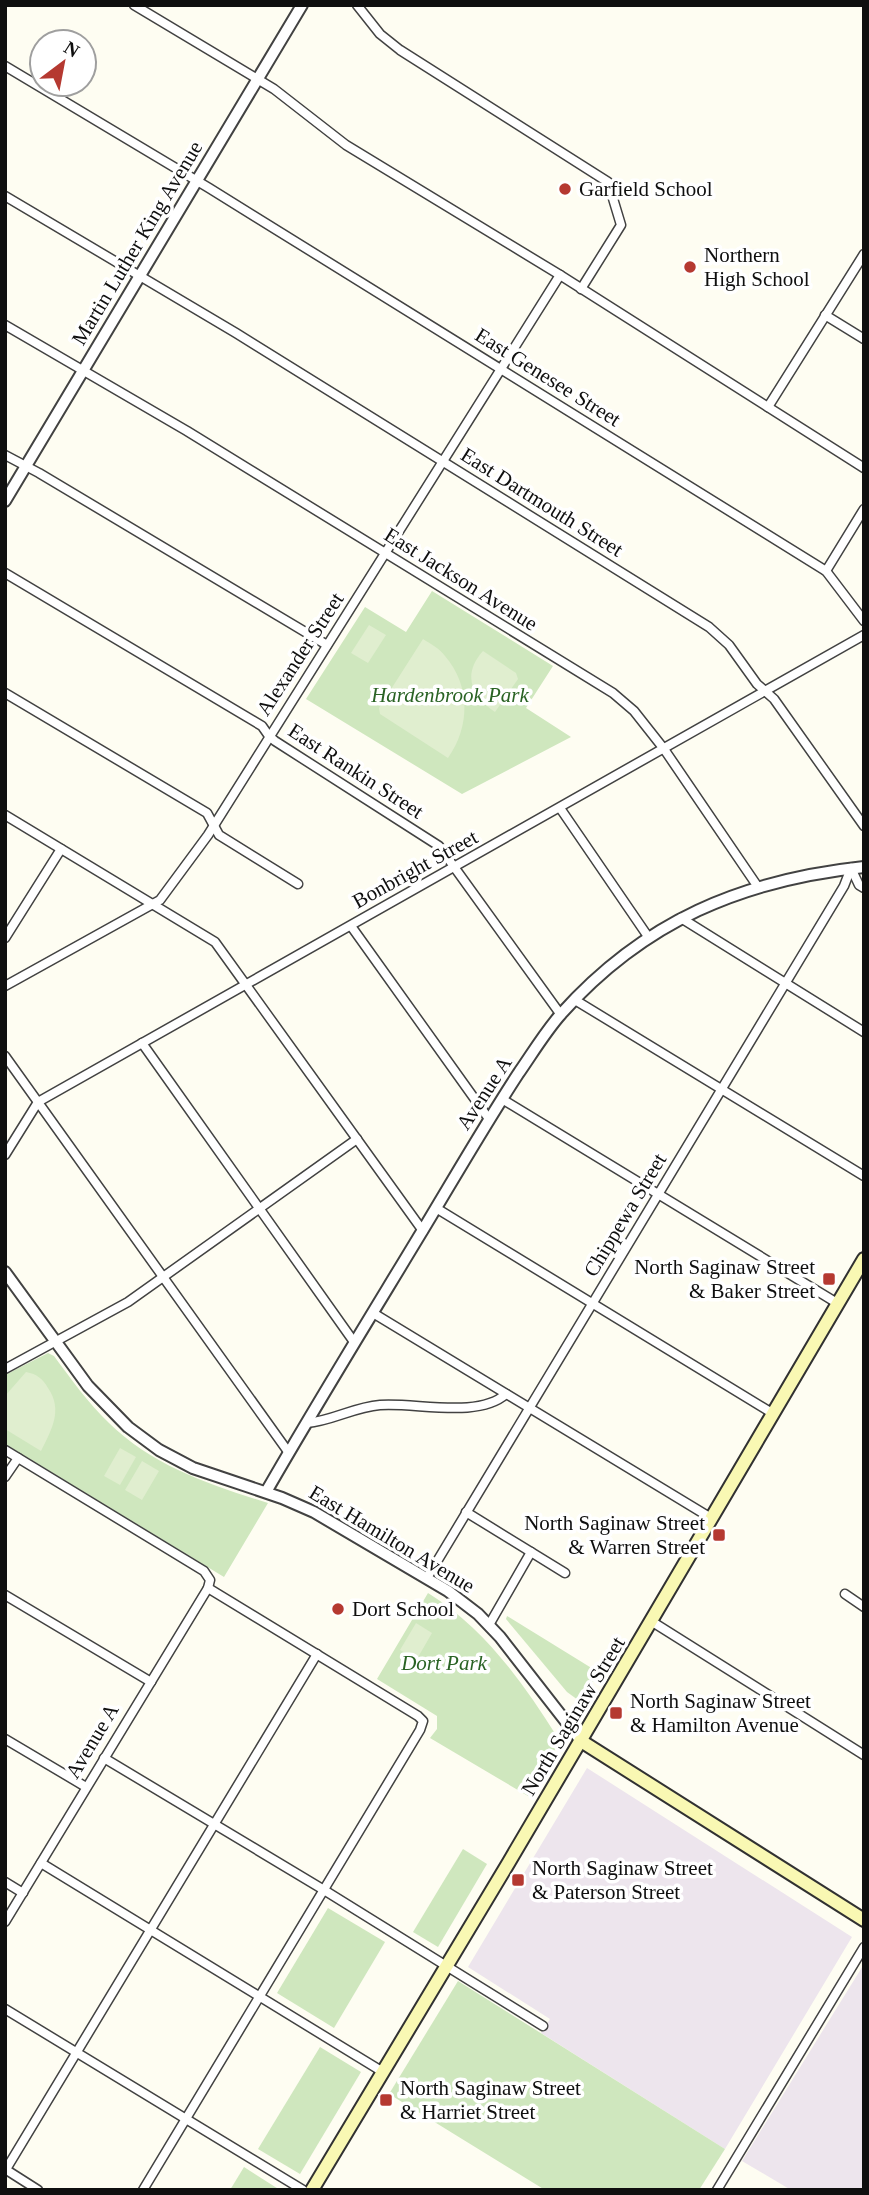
<svg xmlns="http://www.w3.org/2000/svg" width="869" height="2195" font-family="Georgia,serif">
  <rect width="100%" height="100%" fill="#fefdf2"/>
  <g fill="#ede5ed">
    <path d="M587,1768L852,1937L725,2149L541,2033L550,2019L468,1967Z"/>
    <path d="M864,1964V2190H791L742,2161Z"/>
  </g>
  <g fill="#cfe7be">
    <path d="M432,591L553,666L526,708L571,737L462,794L306,699L365,607L406,632Z"/>
    <path d="M48,1353L54,1356C71,1379 88,1403 109,1423C153,1466 210,1485 268,1503L224,1577L5,1444V1375Z"/>
    <path d="M428,1593C483,1627 522,1681 556,1735L557,1746L528,1796L430,1738L437,1729V1716L377,1679Z"/>
    <path d="M507,1616L598,1672L586,1696L578,1700L567,1692L506,1619Z"/>
    <path d="M463,1849L487,1864L438,1947L413,1932Z"/>
    <path d="M328,1908L385,1942L334,2028L277,1993Z"/>
    <path d="M458,1981L725,2149L699,2190H545L389,2094Z"/>
    <path d="M320,2047L361,2072L300,2174L258,2149Z"/>
    <path d="M244,2167L280,2190H230Z"/>
  </g>
  <g fill="#e0eecf">
    <path d="M369,625L386,635L368,663L351,653Z"/>
    <path d="M423,639C431,644 440,649 445,656C471,686 470,727 448,758L380,714L379,708Z"/>
    <path d="M483,651L516,673L518,679L495,712C471,696 462,674 483,651Z"/>
    <path d="M26,1372C37,1374 43,1379 48,1388C63,1410 52,1429 41,1451L5,1429V1396Z"/>
    <path d="M120,1448L136,1457L120,1485L104,1476Z"/>
    <path d="M142,1461L159,1471L142,1500L125,1490Z"/>
    <path d="M416,1623L432,1633L417,1659L400,1650Z"/>
  </g>
  <g fill="none" stroke-linecap="round" stroke-linejoin="round">
    <g stroke="#424242" stroke-width="11">
      <g id="minor">
        <path d="M134,5L274,89L346,145L560,275L864,468"/>
        <path d="M357,5L380,34L400,50L608,182L621,225L581,289"/>
        <path d="M5,66L209,188L826,571L864,621"/>
        <path d="M5,196L236,333L709,627L729,645L757,684L774,699L864,826"/>
        <path d="M825,315L864,339"/>
        <path d="M5,325L187,431L613,693L634,711L664,749L758,887"/>
        <path d="M768,407L864,254"/>
        <path d="M5,455L39,473L327,645"/>
        <path d="M826,571L864,509"/>
        <path d="M5,573L262,726L269,736L275,741L439,846L561,1015"/>
        <path d="M5,693L207,813L219,835L298,884"/>
        <path d="M560,808L649,938"/>
        <path d="M5,815L215,942L423,1231"/>
        <path d="M851,868L859,885L864,888"/>
        <path d="M681,918L864,1032"/>
        <path d="M351,926L489,1119"/>
        <path d="M5,938L61,849"/>
        <path d="M5,986L160,900L208,835L560,275"/>
        <path d="M575,1000L864,1176"/>
        <path d="M142,1043L354,1342"/>
        <path d="M5,1056L289,1453"/>
        <path d="M502,1099L837,1303"/>
        <path d="M5,1155L38,1102L864,635"/>
        <path d="M436,1208L772,1413"/>
        <path d="M373,1313L711,1518"/>
        <path d="M5,1369L128,1302L357,1139"/>
        <path d="M307,1423C332,1421 354,1407 380,1405C415,1402 478,1419 506,1394"/>
        <path d="M5,1450L204,1571L210,1580L208,1588L5,1922"/>
        <path d="M5,1477L18,1458"/>
        <path d="M466,1512L565,1573"/>
        <path d="M427,1578L844,886L851,868"/>
        <path d="M845,1594L864,1607"/>
        <path d="M5,1595L151,1682"/>
        <path d="M651,1621L864,1755"/>
        <path d="M489,1625L531,1552"/>
        <path d="M5,1739L86,1787"/>
        <path d="M104,1758L324,1890L543,2026"/>
        <path d="M41,1863L383,2072"/>
        <path d="M5,1882L23,1893"/>
        <path d="M5,2009L303,2190"/>
        <path d="M5,2169L38,2190"/>
        <path d="M5,2171L317,1654"/>
        <path d="M143,2190L420,1730L423,1721L418,1716L208,1588"/>
        <path d="M717,2190L864,1947"/>
      </g>
    </g>
    <g stroke="#424242" stroke-width="14">
      <g id="tertiary">
        <path d="M5,501L302,5"/>
        <path d="M5,1272L88,1386L128,1427L159,1450L193,1468L282,1498L314,1512L448,1591L478,1614L500,1637L581,1741"/>
        <path d="M266,1492C316,1405 369,1319 421,1233C453,1180 484,1126 518,1074C532,1054 545,1032 561,1014C644,921 742,880 864,867"/>
      </g>
    </g>
    <g stroke="#313131" stroke-width="16">
      <g id="secondary">
        <path d="M581,1741L864,1920"/>
        <path d="M312,2190L509,1862L864,1259"/>
      </g>
    </g>
    <use href="#minor" stroke="#fff" stroke-width="8"/>
    <use href="#tertiary" stroke="#fff" stroke-width="10"/>
    <use href="#secondary" stroke="#f9f8b3" stroke-width="12"/>
  </g>
  <g fill="#b53931" stroke="#fff" stroke-width="2.5">
    <circle cx="565" cy="189" r="7"/>
    <circle cx="690" cy="267" r="7"/>
    <rect x="822" y="1272" width="14" height="14" rx="3.5"/>
    <rect x="712" y="1528" width="14" height="14" rx="3.5"/>
    <circle cx="338" cy="1609" r="7"/>
    <rect x="609" y="1706" width="14" height="14" rx="3.5"/>
    <rect x="511" y="1873" width="14" height="14" rx="3.5"/>
    <rect x="379" y="2093" width="14" height="14" rx="3.5"/>
  </g>
  <g text-anchor="middle" stroke-width="7" stroke-linejoin="round" paint-order="stroke">
    <g font-size="21" fill="#0f0f0f" stroke="#fff" text-anchor="start">
      <text x="579" y="196">Garfield School</text>
      <text x="704" y="262">Northern<tspan x="704" dy="24">High School</tspan></text>
      <text x="815" y="1274" text-anchor="end">North Saginaw Street<tspan x="815" dy="24">&amp; Baker Street</tspan></text>
      <text x="705" y="1530" text-anchor="end">North Saginaw Street<tspan x="705" dy="24">&amp; Warren Street</tspan></text>
      <text x="352" y="1616">Dort School</text>
      <text x="630" y="1708">North Saginaw Street<tspan x="630" dy="24">&amp; Hamilton Avenue</tspan></text>
      <text x="532" y="1875">North Saginaw Street<tspan x="532" dy="24">&amp; Paterson Street</tspan></text>
      <text x="400" y="2095">North Saginaw Street<tspan x="400" dy="24">&amp; Harriet Street</tspan></text>
    </g>
    <g font-size="21" fill="#0f0f0f" stroke="#fff">
      <text transform="translate(137 243) rotate(-59)" y="7">Martin Luther King Avenue</text>
      <text transform="translate(548 377) rotate(32)" y="7">East Genesee Street</text>
      <text transform="translate(542 502) rotate(32)" y="7">East Dartmouth Street</text>
      <text transform="translate(461 579) rotate(32)" y="7">East Jackson Avenue</text>
      <text transform="translate(300 654) rotate(-57)" y="7">Alexander Street</text>
      <text transform="translate(356 771) rotate(33)" y="7">East Rankin Street</text>
      <text transform="translate(415 869) rotate(-29)" y="7">Bonbright Street</text>
      <text transform="translate(484 1093) rotate(-57)" y="7">Avenue A</text>
      <text transform="translate(625 1215) rotate(-59)" y="7">Chippewa Street</text>
      <text transform="translate(392 1539) rotate(31)" y="7">East Hamilton Avenue</text>
      <text transform="translate(573 1716) rotate(-59)" y="7">North Saginaw Street</text>
      <text transform="translate(92 1741) rotate(-59)" y="7">Avenue A</text>
    </g>
    <g font-size="21" font-style="italic" fill="#2a6324" stroke="#fff">
      <text x="450" y="702">Hardenbrook Park</text>
      <text x="444" y="1670">Dort Park</text>
    </g>
  </g>
  <rect width="869" height="2195" fill="none" stroke="#0f0f0f" stroke-width="14"/>
  <g transform="translate(63 63) rotate(32)"><circle r="33" fill="#ffffff" stroke="#9f9f9f" stroke-width="2"/>
  <path d="M0-5L12 26L0 18L-12 26Z" fill="#b53931"/>
  <text y="-10" font-size="19" font-weight="bold" text-anchor="middle" fill="#0f0f0f">N</text>
  </g>
</svg>
